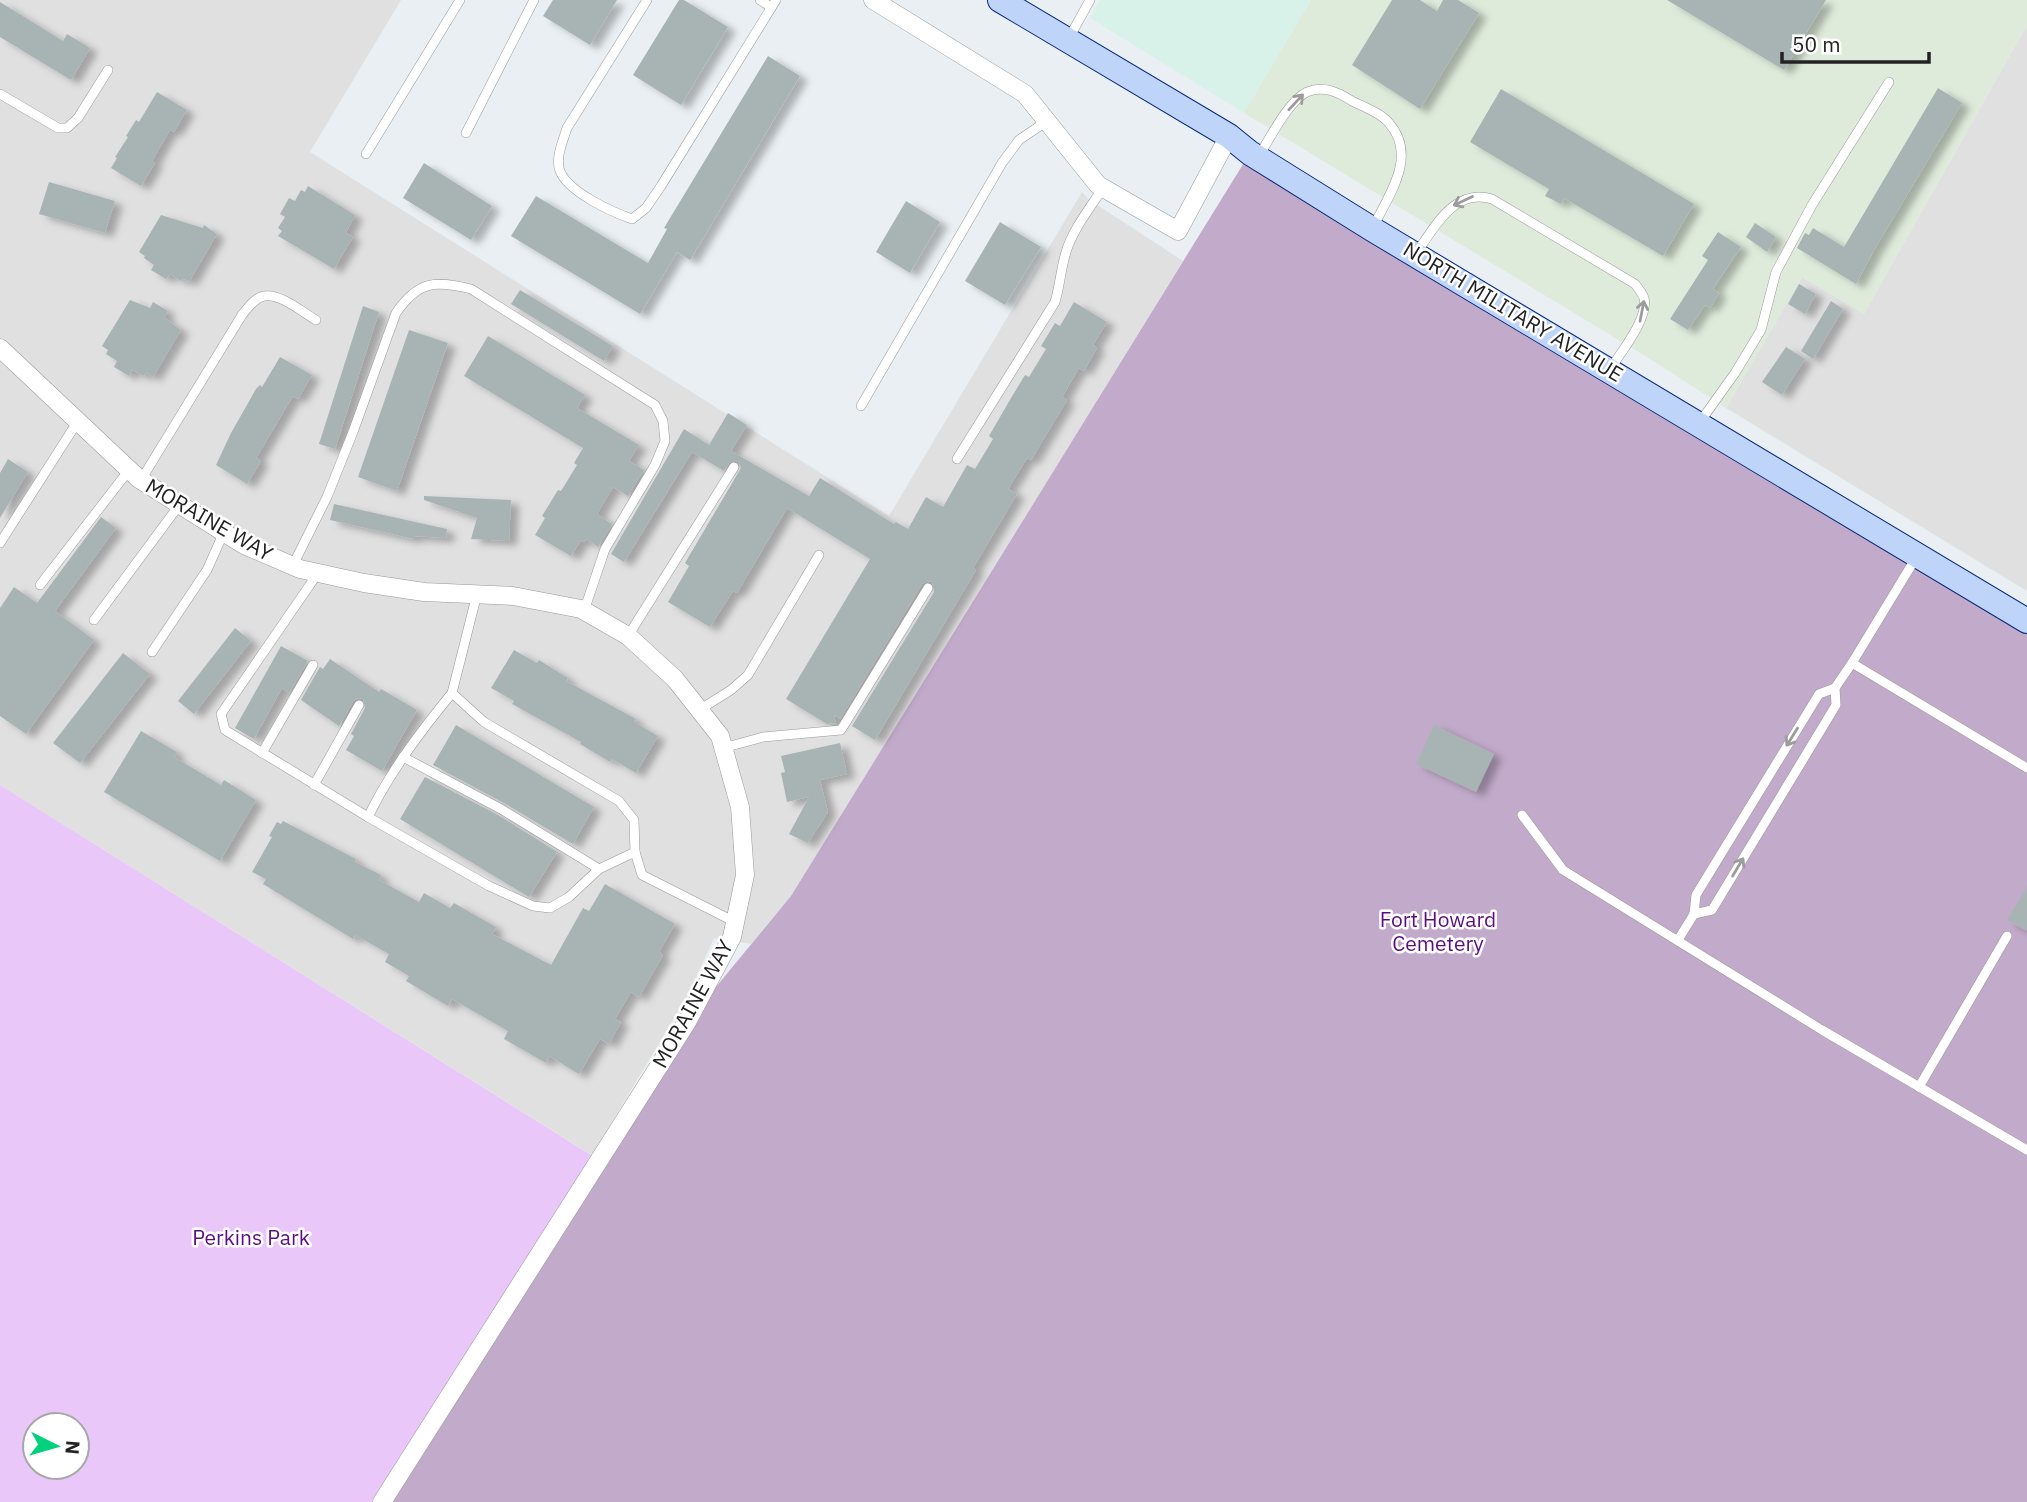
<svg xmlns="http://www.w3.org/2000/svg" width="2027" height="1502" font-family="'IBM Plex Sans',sans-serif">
  <defs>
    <filter id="shadow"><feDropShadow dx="8" dy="4.5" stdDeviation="3.5" flood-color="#0004"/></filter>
  </defs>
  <rect width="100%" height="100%" fill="#e9eff2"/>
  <g fill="#dfe0df">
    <path d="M0,0H401L310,152L889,516L1082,192L1088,199L1183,261L791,896L751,944L714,938L688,995L592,1155L0,785Z"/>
    <path d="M2027,25V591L1726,408L1802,277L1864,314Z"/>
  </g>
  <path fill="#d9f2e9" d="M1100,0H1311L1244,113L1090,18Z"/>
  <path fill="#deebdb" d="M1311,0H2027V25L1864,314L1802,277L1726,408L1655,362L1244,113Z"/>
  <path fill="#c2aaca" d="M1250,153L2027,621V1502H382L687,1022L791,896Z"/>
  <path fill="#e9c8f9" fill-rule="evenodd" d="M0,785L599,1160L381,1502H0ZM35,1425H77V1467H35Z"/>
  <g fill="#a8b4b4" filter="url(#shadow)">
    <path d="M553,0H617L590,45L543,16Z"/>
    <path d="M679,0H684L728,27L681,105L633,75Z"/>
    <path d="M1392,0H1420L1437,11L1443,0H1458L1479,13L1420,109L1352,65Z"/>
    <path d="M1667,0H1826L1784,70Z"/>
    <path d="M0,2L63,41L67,34L90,48L71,80L0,37Z"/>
    <path d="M768,56L800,76L690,260L677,252L640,314L511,236L536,196L648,263L667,229L664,228Z"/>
    <path d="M1938,88L1962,103L1874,250L1856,284L1797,248L1805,233L1809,235L1813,228L1844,247Z"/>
    <path d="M1501,89L1694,204L1663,256L1564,198L1561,204L1545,196L1549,189L1470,142Z"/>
    <path d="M157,92L187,110L174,132L170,130L152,161L155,163L141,186L111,168L117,158L115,157L128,137L126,136L136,120L139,122Z"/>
    <path d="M424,163L492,206L471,240L403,198Z"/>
    <path d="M49,182L115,201L105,233L39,214Z"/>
    <path d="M308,186L355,215L346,233L353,237L334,269L278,236L282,231L278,228L285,217L280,214L289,198L295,201L301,190L305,192Z"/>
    <path d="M906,201L940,222L910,273L876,252Z"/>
    <path d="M161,215L203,228L204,225L217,234L189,282L183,278L181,281L170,274L166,279L151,270L154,265L144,258L145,256L139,252Z"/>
    <path d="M1000,222L1041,247L1005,305L965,281Z"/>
    <path d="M1755,223L1776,237L1767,252L1746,237Z"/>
    <path d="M1718,232L1741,247L1713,289L1719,293L1710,308L1705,305L1688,330L1670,319L1708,260L1702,256Z"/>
    <path d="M1799,284L1816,294L1805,314L1788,304Z"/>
    <path d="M520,290L613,346L604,361L511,304Z"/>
    <path d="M130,300L150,308L153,302L168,311L164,317L181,330L153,377L146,372L144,376L132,370L129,376L114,367L117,361L106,354L108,350L102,346Z"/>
    <path d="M1831,301L1843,309L1813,359L1801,351Z"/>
    <path d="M1074,302L1107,322L1093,345L1097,348L1084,371L1079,368L1062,397L1067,400L1031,460L1027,458L1008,489L1017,494L973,568L976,570L875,740L852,726L934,592L932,582L928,581L922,584L840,719L834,715L836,723L827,724L786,699L870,559L787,508L737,593L733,591L710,627L668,602L689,566L685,563L741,468L738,462L734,460L729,463L724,471L692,452L624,562L611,554L684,429L709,445L728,413L747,425L731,451L809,496L820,478L894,524L896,522L908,529L926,497L943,507L967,465L975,469L993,439L989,436L1011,398L1025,375L1029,377L1046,349L1041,346L1055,323L1060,326Z"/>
    <path d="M363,306L379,312L335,449L319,444Z"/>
    <path d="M409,330L448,343L397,491L358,477Z"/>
    <path d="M488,336L585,395L577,408L639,445L629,461L644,470L628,496L613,487L597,514L612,524L598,547L586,539L584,542L581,540L571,556L535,535L545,518L542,516L558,490L561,491L577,465L574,463L583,448L464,376Z"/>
    <path d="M1786,347L1805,359L1782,395L1762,382Z"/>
    <path d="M280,357L312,375L298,399L293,396L256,458L261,461L247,484L216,465L231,433L256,389L260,385L262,387Z"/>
    <path d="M8,459L28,472L0,518V473Z"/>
    <path d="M424,496L511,500L509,541L471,539L477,518L424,500Z"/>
    <path d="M334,504L447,529L446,538L414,536V539L330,520Z"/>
    <path d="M101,517L116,528L55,611L94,640L26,734L0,716V608L14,587L37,603Z"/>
    <path d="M235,628L251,641L194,714L178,701Z"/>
    <path d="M281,646L308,661L289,693L282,688L254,739L235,728Z"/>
    <path d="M514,650L537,663L539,660L568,678L566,681L636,719L634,722L658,736L636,773L612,759L610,762L580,744L581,742L512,704L514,701L491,688Z"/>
    <path d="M123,653L150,674L80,763L53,743Z"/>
    <path d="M330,659L379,692L381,689L417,710L382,771L346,750L354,736L351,734L365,708L363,699L358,698L353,701L339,726L301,700L320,667L323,669Z"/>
    <path d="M456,725L594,807L573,844L504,803L433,765Z"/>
    <path d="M1434,725L1494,754L1476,792L1416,764Z"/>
    <path d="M141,731L177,752L174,757L221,785L224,780L256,800L220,861L104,792Z"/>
    <path d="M840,743L847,774L820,780L828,812L808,843L789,834L809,797L787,802L781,773L785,772L781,756Z"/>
    <path d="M425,777L498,815L557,852L529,897L400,819Z"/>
    <path d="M283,821L356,859L355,862L381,875L379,880L419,902L424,893L450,908L454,903L496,927L492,934L551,965L583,908L589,911L605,884L675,924L659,952L663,955L639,997L631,992L615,1019L621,1022L609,1044L600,1039L579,1074L549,1056L546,1063L504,1039L508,1031L452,999L448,1006L406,981L409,976L385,962L389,954L355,935L353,939L263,884L266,879L252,872L272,837L269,836L277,822L281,824Z"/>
    <path d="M2027,887V931L2007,920Z"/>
  </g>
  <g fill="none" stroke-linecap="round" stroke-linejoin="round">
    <g stroke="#999" stroke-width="10">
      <g id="service">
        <path d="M647,0L567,128C563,141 555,158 560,171C568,192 612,212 632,219L646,208L661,186L776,0"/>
        <path d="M760,0L771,7"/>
        <path d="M1069,38L1090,0"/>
        <path d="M0,94L58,128H67L78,118L108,70"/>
        <path d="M466,133L534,0"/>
        <path d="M366,154L460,0"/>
        <path d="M1258,157C1270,139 1288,101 1307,92C1323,85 1338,92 1352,101C1364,107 1381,113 1389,123C1418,156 1389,195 1373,227"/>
        <path d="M1417,252C1436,225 1455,188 1492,199L1635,284C1638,288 1642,293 1644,298C1649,318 1621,352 1611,368"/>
        <path d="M861,406L1002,163L1019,140L1047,121"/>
        <path d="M1700,422L1735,373L1761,330L1776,272L1812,205L1889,82"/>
        <path d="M957,459L1055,302C1060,285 1061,268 1066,252C1073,229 1090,208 1103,188"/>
        <path d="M141,480L242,315C247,309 254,298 264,296C280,293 302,312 316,320"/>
        <path d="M0,543L78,421"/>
        <path d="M1917,556L1852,663L2027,768"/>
        <path d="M292,567L327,497L353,432L396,313C418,281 435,280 471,289L655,405L663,421L665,441L655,465L605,549L584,611"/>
        <path d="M318,573L221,714L225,730L368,817"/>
        <path d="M40,585L129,470"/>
        <path d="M477,594L452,693L484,722L619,801L634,820L635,852L642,875L735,922"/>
        <path d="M94,620L180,504"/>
        <path d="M628,636L734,467"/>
        <path d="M152,652L207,570L224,532"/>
        <path d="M452,693C420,732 390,772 368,817L489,886L533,906L550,908L569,897L599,869L635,852"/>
        <path d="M699,710L731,690L748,675L819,555"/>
        <path d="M723,748L763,737L841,730L928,588"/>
        <path d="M262,753L313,665"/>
        <path d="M403,757L501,809L599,869"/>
        <path d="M314,785L359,705"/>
        <path d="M1522,815L1563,870L1822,1030L2027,1150"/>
        <path d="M1694,914L1712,910L1836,705L1835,688L1852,663"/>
        <path d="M1678,940L1694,914L1696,895L1819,694L1835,688"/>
        <path d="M1919,1087L2007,936"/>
      </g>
    </g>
    <g stroke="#999" stroke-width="19">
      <g id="minor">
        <path d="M873,0L1025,94L1098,185L1178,231L1229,136"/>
        <path d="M0,348L139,479L244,545L300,569L364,583L424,592L513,596L581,609L628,636L675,679L720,736L740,807L745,875L732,937L687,1022L382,1502"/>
      </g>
    </g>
    <g stroke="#06297b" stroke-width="26">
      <path id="secondary" d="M1000,0L1229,136L1250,153L1372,229L2027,621"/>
    </g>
    <use href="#service" stroke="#fff" stroke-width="9"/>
    <use href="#minor" stroke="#fff" stroke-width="18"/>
    <use href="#secondary" stroke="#bfd4f9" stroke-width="24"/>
  </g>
  <defs><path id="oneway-shaft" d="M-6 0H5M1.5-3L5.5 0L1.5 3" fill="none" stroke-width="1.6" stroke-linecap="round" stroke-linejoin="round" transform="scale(1.75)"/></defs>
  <g stroke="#9c9c9c">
    <use href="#oneway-shaft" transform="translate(1296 102) rotate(-47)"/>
    <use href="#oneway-shaft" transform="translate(1463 201) rotate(155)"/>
    <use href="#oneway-shaft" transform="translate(1642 311) rotate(-79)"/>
    <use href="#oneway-shaft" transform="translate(1792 737) rotate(122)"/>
    <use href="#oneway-shaft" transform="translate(1738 867) rotate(-59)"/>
  </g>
  <g text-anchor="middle" stroke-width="5" stroke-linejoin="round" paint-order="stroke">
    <g font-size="21" fill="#222" stroke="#fff">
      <text transform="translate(1513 312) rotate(31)" y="7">NORTH MILITARY AVENUE</text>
      <text transform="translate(209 520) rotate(30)" y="7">MORAINE WAY</text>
      <text transform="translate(693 1004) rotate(-61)" y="7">MORAINE WAY</text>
    </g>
    <g font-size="21" fill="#5d0d82" stroke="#fff">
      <text x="1438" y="927">Fort Howard<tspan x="1438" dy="24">Cemetery</tspan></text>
      <text x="251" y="1245">Perkins Park</text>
    </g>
  </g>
  <g transform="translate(56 1446) rotate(95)"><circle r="33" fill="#ffffff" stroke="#a7a7a7" stroke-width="2"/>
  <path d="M0-5L12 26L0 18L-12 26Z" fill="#03d17e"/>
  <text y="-10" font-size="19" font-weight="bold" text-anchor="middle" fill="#222222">N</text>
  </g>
  <path d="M1782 52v10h147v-10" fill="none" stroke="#222222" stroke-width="3.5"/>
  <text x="1792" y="52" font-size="21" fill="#222222" stroke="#ffffff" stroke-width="5" paint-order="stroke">50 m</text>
</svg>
